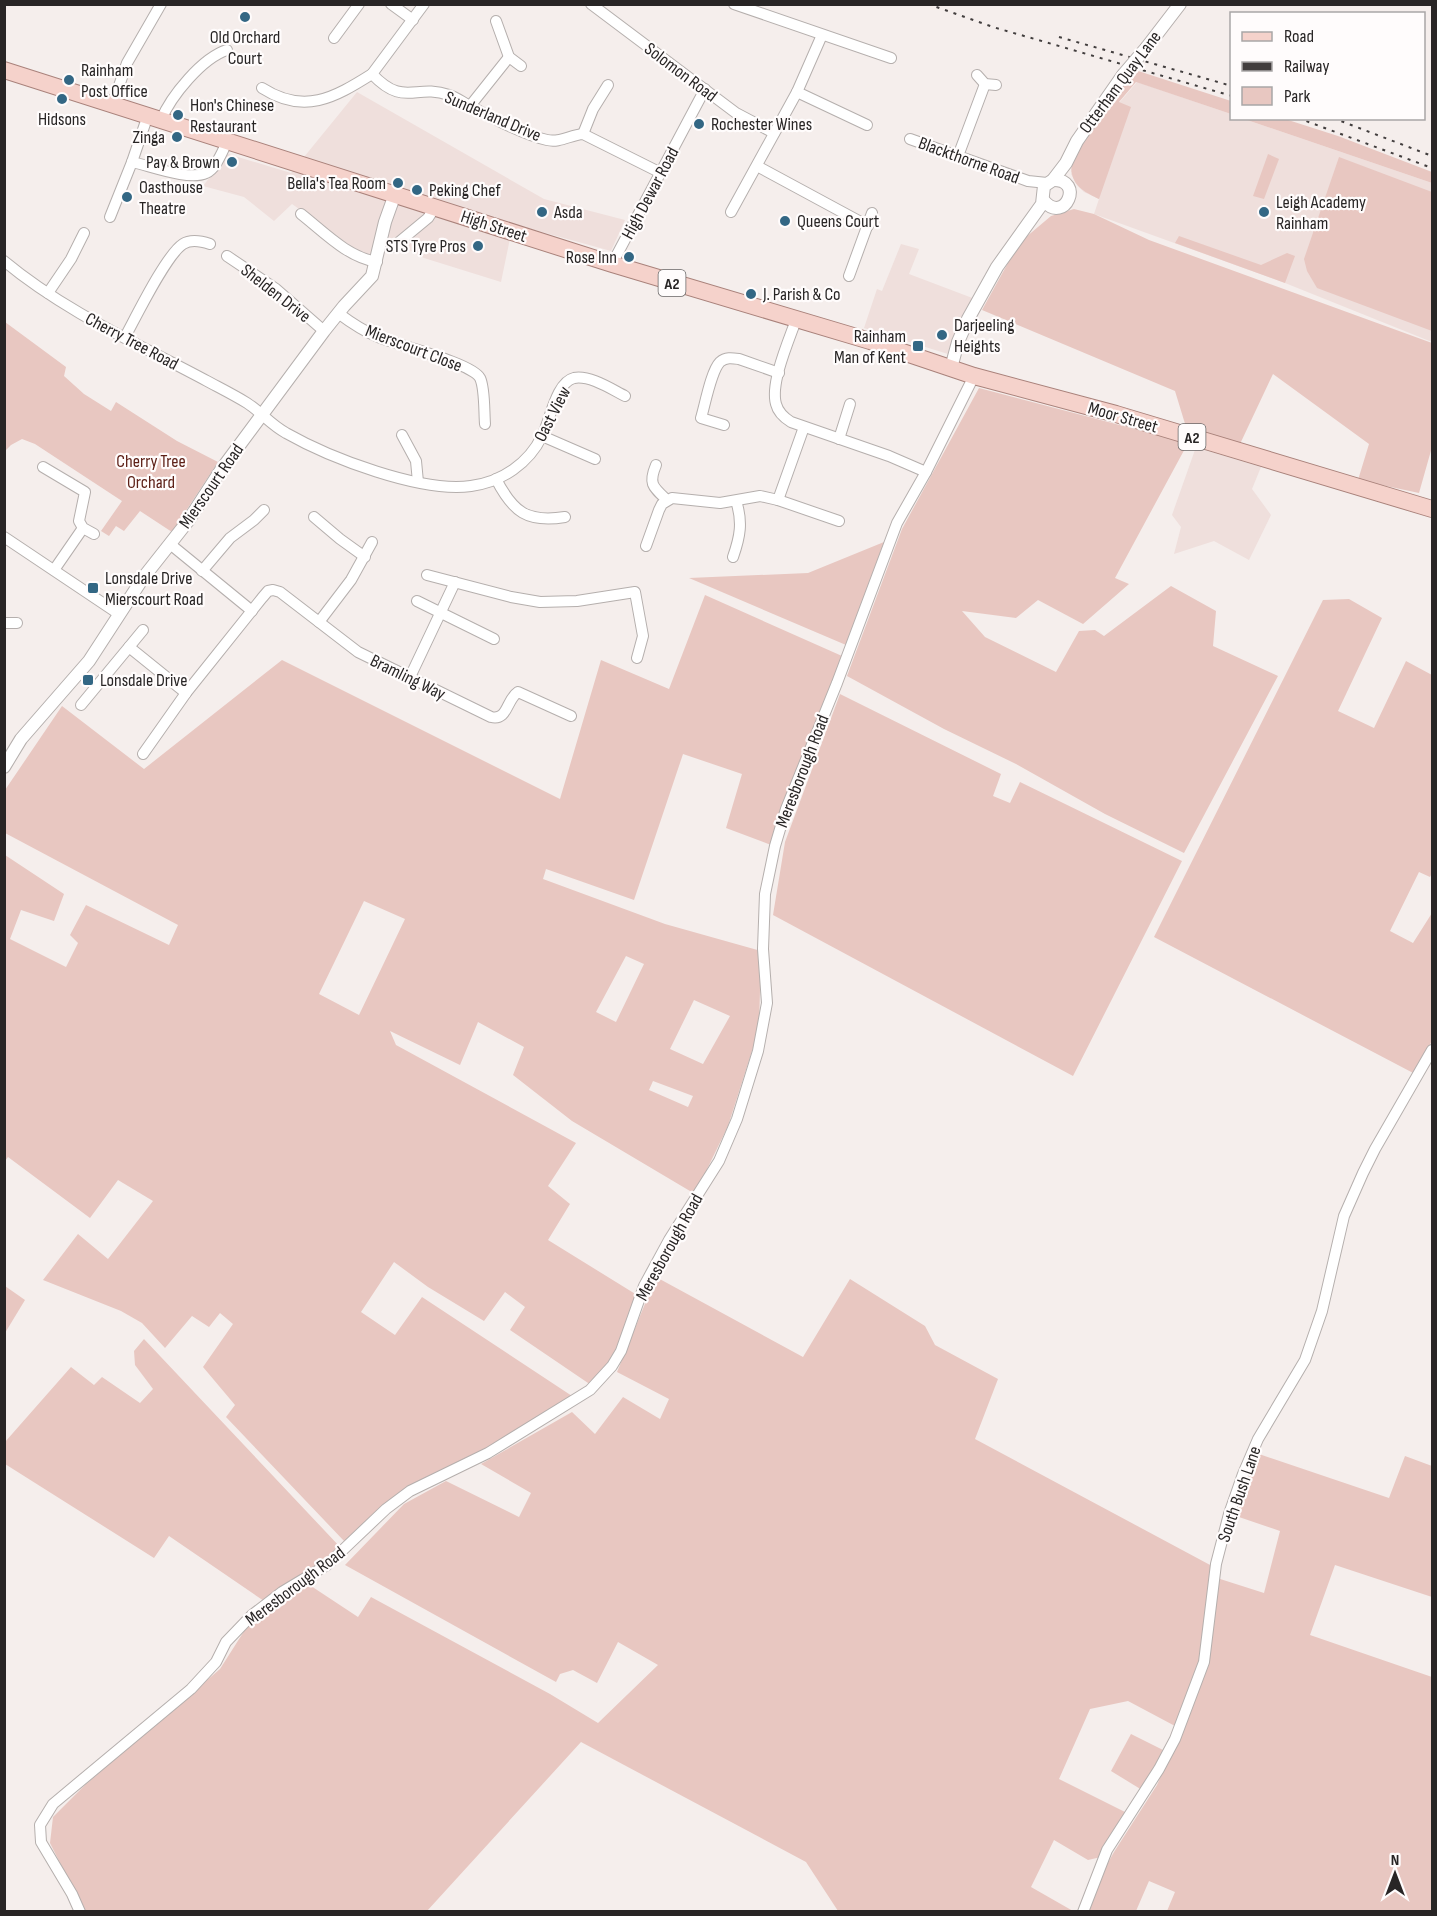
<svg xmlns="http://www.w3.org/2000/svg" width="1437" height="1916" font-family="'Sofia Sans Condensed',sans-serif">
  <rect width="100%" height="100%" fill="#f5eeec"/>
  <g fill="#efdfdc">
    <path d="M1137,82L1231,114L1232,118L1244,119L1432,183V342L1285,283L1094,214L1099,199L1084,192L1077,185L1071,174L1119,103Z"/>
    <path d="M357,92L544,199L625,220L611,251L513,224L501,282L424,258L389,239L369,259L292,204L274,221L244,197L203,186L228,154L291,173Z"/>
    <path d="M901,244L919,249L909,274L975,299L948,354L864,328L877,289L882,291Z"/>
    <path d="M1196,447L1261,467L1252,489L1271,515L1249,560L1214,541L1174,554L1181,527L1172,515Z"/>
  </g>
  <g fill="#e8c7c1" fill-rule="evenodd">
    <path d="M1132,69L1231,101V114L1136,82L1119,102L1131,107L1099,199C1087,193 1075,188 1072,174C1066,151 1117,89 1132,69Z"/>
    <path d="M1244,119H1285L1338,136L1432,172V183Z"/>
    <path d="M1268,154L1279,159L1264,199L1253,196Z"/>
    <path d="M1339,157L1432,192V331L1317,288L1307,271L1304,259Z"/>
    <path d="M1074,209L1094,214L1149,240L1432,343V447L1419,493L1358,480L1369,444L1273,374L1240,444L1186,427L1175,391L982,310L1019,243L1051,216Z"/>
    <path d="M1179,236L1261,265L1287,253L1295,256L1285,283L1175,243Z"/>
    <path d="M5,322L66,367L64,376L84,394L111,411L116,402L177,441L218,462L172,532L140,511L124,531L116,526L109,536L101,531L122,501L35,444L22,439L11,445L5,451Z"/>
    <path d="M979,388L1188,443L1115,578L1129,584L1083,624L1038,600L1016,618L962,611L985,637L1056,672L1079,631L1095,630L1104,636L1171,586L1216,611L1213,646L1278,676L1184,853L1105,814L1016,764L944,729L847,676L902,529Z"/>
    <path d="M884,542L846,645L689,578L808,573Z"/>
    <path d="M705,595L842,656L771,845L726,828L742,774L683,754L634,900L546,869L543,879L665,924L761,951L759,1029L728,1126L695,1194L572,1121L513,1075L524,1047L478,1022L460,1065L390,1031L396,1045L576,1143L548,1186L570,1204L548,1240L637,1295L612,1361L591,1385L510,1330L525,1307L505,1292L484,1321L428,1287L394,1262L361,1312L395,1335L422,1297L572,1396L471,1458L407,1487L345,1542L226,1417L235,1405L203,1367L233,1324L220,1313L209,1327L192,1316L165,1348L142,1323L121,1311L43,1280L78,1234L108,1259L153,1201L118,1180L90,1218L8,1157L5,1161V855L64,894L54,921L21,910L10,939L66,967L78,943L70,935L86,905L169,945L178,925L5,833V790L62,706L144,769L282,660L560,799L601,660L669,689ZM364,901L405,919L359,1015L319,994ZM626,956L644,964L616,1022L596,1012ZM694,1000L730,1016L703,1064L670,1049ZM653,1081L693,1096L688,1107L649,1090Z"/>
    <path d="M1349,599L1382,618L1338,711L1374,728L1406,661L1432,675V873L1430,877L1419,872L1390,931L1413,943L1432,913V1040L1417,1075L1154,937L1323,600Z"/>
    <path d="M840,694L1001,774L993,796L1010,803L1020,782L1182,861L1073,1076L773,915L785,842Z"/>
    <path d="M656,1277L803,1357L850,1279L925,1326L935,1345L998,1379L975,1439L1212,1566L1200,1661L1175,1726L1128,1701L1090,1709L1059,1779L1127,1813L1101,1857L1088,1860L1054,1840L1031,1887L1073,1911H838L806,1862L581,1742L427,1911H84L50,1843L53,1817L85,1785L220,1669L248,1625L308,1584L358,1617L371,1597L550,1694L598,1723L658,1665L618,1642L597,1683L573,1670L560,1674L556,1682L345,1565L404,1504L446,1481L519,1517L531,1493L481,1464L572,1412L595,1434L623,1397L660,1419L669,1399L617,1372Z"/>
    <path d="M5,1286L25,1300L5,1333Z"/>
    <path d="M144,1339L341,1548L327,1561L264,1601L169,1536L154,1558L5,1464V1442L71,1367L94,1385L102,1377L140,1403L153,1389L135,1365L134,1351Z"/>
    <path d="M1256,1453L1389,1498L1405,1456L1432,1466V1597L1335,1565L1310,1635L1432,1677V1911H1167L1175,1892L1149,1881L1136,1911L1086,1912L1088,1899L1114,1852L1157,1785L1190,1710L1217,1578L1264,1593L1280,1531L1236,1516Z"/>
    <path d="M1131,1734L1165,1751L1142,1790L1111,1771Z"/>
  </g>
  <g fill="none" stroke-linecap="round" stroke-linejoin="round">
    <g stroke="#b5afad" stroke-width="12">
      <g id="minor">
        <path d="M391,4L413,20"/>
        <path d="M591,4L736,113L774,133"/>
        <path d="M734,4L891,58"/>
        <path d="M496,21L509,57L521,66"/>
        <path d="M334,38L359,4"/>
        <path d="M372,74C404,108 415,83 449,95C457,97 463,103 470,106C490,117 524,135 547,140C560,143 570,135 583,134L661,173"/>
        <path d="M977,75L985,84L996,85"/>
        <path d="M262,88C304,115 334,98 372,74L424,4"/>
        <path d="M797,92L867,125"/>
        <path d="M113,103L127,63L161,4"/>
        <path d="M470,106L509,57"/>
        <path d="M161,120C171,96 202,58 227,50"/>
        <path d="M583,134L593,109L608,85"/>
        <path d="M910,139L1028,181L1047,183"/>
        <path d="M958,156L985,84"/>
        <path d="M132,162C151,166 189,181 206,173C216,169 222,152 227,142"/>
        <path d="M757,166L868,226"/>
        <path d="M731,212L797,92L822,35"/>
        <path d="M301,214C324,232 347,257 377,262"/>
        <path d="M110,217L132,162L148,115"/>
        <path d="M393,247L428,218L435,207"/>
        <path d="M227,256L276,289L324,331"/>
        <path d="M4,261C64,311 138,344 207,381C220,388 234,395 247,403C261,412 271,425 286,433C330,458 421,493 471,486C502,482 529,463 542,436C550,421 556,382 574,378C590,375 611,389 625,396"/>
        <path d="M612,264L705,89"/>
        <path d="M849,276L872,213"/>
        <path d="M48,293L71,259L84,233"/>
        <path d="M338,313C350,322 363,331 378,337C397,345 472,363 480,378C485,388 484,412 485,424"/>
        <path d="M796,320C789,340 770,383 776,404C778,412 783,417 791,422L889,456L926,472"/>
        <path d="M125,337C136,317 166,255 183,244C191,239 201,241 210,244"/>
        <path d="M724,425L701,418C705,405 711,371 720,362C726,357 732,358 739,359L779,373"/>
        <path d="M402,435L416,461L418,482"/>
        <path d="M542,436L595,459"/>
        <path d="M839,439L850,404"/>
        <path d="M656,465C648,484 653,487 667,500"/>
        <path d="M43,467L85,492L79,521L83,528L94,534"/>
        <path d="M496,479C513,512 527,523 565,517"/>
        <path d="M778,500L839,521"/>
        <path d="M314,517L340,539L365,557"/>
        <path d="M4,537L119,614"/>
        <path d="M170,544L252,611"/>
        <path d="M646,546L659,510L662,504L672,498L720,503L760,496L778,500L804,427"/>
        <path d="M733,557C740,537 743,522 736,501"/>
        <path d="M54,570L83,528"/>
        <path d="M202,571L230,538L254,520L264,510"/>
        <path d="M427,575L511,597L540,602L577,601L635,592L643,636L637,658"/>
        <path d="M417,601L494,639"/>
        <path d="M319,622L351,580L372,542"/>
        <path d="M4,623H17"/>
        <path d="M129,647L143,630"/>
        <path d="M410,677L455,582"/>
        <path d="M81,705L129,647L186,693"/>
        <path d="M143,754L186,693L262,598L268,591L273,590L280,592L358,652L491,717C508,721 506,700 518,692L571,716"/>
        <path d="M80,1912L72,1894L41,1842L40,1825L53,1804L191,1689L216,1662L226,1642L252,1615L282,1592L327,1565L386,1509L410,1491L488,1453L590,1390L612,1366L621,1351L644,1286L669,1240L719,1161L737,1119L758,1051L767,1003L763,949L765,894L775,846L786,809L837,683L897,523L926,472L974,376"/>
        <path d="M1083,1912L1107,1850L1159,1769L1175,1739L1204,1662L1216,1564L1229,1514L1243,1474L1258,1439L1305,1360L1322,1311L1344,1216L1363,1173L1375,1149L1432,1050"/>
      </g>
    </g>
    <g stroke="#b5afad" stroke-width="14">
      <g id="tertiary">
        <path d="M1147,47L1180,4"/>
        <path d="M1044,201C1065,225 1085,179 1053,180"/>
        <path d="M951,368L958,342L968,319L997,267L1042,204L1044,186L1053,180L1066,163L1077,141L1123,75"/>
        <path d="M4,767L21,739L89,661L143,578L188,521L221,470L324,331L344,306L372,276L385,222L395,194"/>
      </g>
    </g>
    <g stroke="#a9827b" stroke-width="18">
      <path id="primary" d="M4,70L612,264L870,341L974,376L1116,414L1432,509"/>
    </g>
    <use href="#minor" stroke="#fff" stroke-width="10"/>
    <use href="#tertiary" stroke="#fff" stroke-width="12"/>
    <use href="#primary" stroke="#f5d2cb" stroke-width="16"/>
    <g stroke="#423e3e" stroke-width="2" stroke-dasharray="3 6" stroke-linecap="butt">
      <path d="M928,4L993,27L1232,96"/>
      <path d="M1059,37L1232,86"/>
      <path d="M1298,118L1432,168"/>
      <path d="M1333,118L1432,156"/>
    </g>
    <g stroke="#b5afad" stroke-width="14" stroke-linecap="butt">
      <path id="tertiary-bridge" d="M1123,75L1147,47"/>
    </g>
    <use href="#tertiary-bridge" stroke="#fff" stroke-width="12"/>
  </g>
  <g fill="#336784" stroke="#fffcfc" stroke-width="2">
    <circle cx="245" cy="17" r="6"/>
    <circle cx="69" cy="80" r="6"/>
    <circle cx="62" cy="99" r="6"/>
    <circle cx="178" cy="115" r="6"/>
    <circle cx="699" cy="124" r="6"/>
    <circle cx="177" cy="137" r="6"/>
    <circle cx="232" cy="162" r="6"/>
    <circle cx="398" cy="183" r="6"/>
    <circle cx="417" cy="190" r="6"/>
    <circle cx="127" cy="197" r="6"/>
    <circle cx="542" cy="212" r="6"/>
    <circle cx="1264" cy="212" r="6"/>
    <circle cx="785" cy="221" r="6"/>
    <circle cx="478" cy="246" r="6"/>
    <circle cx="629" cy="257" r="6"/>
    <circle cx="751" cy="294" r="6"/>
    <circle cx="942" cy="335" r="6"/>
    <rect x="912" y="340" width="12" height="12" rx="3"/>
    <rect x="87" y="582" width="12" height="12" rx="3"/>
    <rect x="82" y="674" width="12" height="12" rx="3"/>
  </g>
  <g text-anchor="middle" stroke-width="4.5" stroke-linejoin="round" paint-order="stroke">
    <g fill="#fffcfc" stroke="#686666" stroke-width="1.5">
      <rect x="658.5" y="270" width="27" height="26" rx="4.5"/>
      <rect x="1178.5" y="424" width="27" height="26" rx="4.5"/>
    </g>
    <g font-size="16" font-weight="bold" fill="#282525">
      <text x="672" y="289">A2</text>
      <text x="1192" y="443">A2</text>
    </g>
    <g font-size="18" fill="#282525" stroke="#fffcfc" text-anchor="start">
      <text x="245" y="43" text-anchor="middle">Old Orchard<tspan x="245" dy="21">Court</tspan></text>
      <text x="81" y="76">Rainham<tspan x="81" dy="21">Post Office</tspan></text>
      <text x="190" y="111">Hon's Chinese<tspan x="190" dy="21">Restaurant</tspan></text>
      <text x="62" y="125" text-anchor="middle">Hidsons</text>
      <text x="711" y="130">Rochester Wines</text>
      <text x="165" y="143" text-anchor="end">Zinga</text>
      <text x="220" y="168" text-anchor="end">Pay &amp; Brown</text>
      <text x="386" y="189" text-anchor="end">Bella's Tea Room</text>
      <text x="139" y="193">Oasthouse<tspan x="139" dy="21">Theatre</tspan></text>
      <text x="429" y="196">Peking Chef</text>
      <text x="1276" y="208">Leigh Academy<tspan x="1276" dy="21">Rainham</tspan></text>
      <text x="554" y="218">Asda</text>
      <text x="797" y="227">Queens Court</text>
      <text x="466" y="252" text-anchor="end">STS Tyre Pros</text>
      <text x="617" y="263" text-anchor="end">Rose Inn</text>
      <text x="763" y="300">J. Parish &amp; Co</text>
      <text x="954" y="331">Darjeeling<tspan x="954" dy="21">Heights</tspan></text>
      <text x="906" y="342" text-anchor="end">Rainham<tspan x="906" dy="21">Man of Kent</tspan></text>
      <text x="105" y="584">Lonsdale Drive<tspan x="105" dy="21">Mierscourt Road</tspan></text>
      <text x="100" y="686">Lonsdale Drive</text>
    </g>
    <g font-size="18" fill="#282525" stroke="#fffcfc">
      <text transform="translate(681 72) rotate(37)" y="6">Solomon Road</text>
      <text transform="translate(1120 82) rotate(-53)" y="6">Otterham Quay Lane</text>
      <text transform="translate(493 116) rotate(23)" y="6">Sunderland Drive</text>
      <text transform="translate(969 160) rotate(20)" y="6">Blackthorne Road</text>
      <text transform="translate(650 193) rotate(-62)" y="6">High Dewar Road</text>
      <text transform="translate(494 226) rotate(18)" y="6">High Street</text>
      <text transform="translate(276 293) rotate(38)" y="6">Shelden Drive</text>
      <text transform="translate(132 341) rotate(28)" y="6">Cherry Tree Road</text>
      <text transform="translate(414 348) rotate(21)" y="6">Mierscourt Close</text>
      <text transform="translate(552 414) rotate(-63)" y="6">Oast View</text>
      <text transform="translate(1123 417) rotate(16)" y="6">Moor Street</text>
      <text transform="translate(211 486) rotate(-55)" y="6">Mierscourt Road</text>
      <text transform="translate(408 677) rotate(26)" y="6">Bramling Way</text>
      <text transform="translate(802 771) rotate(-69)" y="6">Meresborough Road</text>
      <text transform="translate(669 1247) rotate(-61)" y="6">Meresborough Road</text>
      <text transform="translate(1239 1494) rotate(-71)" y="6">South Bush Lane</text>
      <text transform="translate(295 1586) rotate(-37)" y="6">Meresborough Road</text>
    </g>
    <g font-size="18" fill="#5d2017" stroke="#fffcfc">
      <text x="151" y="467">Cherry Tree<tspan x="151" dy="21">Orchard</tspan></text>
    </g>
  </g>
  <rect width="1437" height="1916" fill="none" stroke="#282525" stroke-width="12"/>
  <rect x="1230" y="12" width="195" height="108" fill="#fffcfc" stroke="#a9a6a6" stroke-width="1.5"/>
  <rect x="1242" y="32" width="30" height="9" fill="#f5d2cb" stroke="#a9a6a6" stroke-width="1.5"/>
  <text x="1284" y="42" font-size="18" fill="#282525">Road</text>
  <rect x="1242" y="62" width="30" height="9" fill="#423e3e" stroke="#a9a6a6" stroke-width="1.5"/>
  <text x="1284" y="72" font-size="18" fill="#282525">Railway</text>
  <rect x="1242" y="87" width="30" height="18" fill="#e8c7c1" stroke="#a9a6a6" stroke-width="1.5"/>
  <text x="1284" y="102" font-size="18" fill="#282525">Park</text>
  <g transform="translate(1395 1874)" stroke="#fffcfc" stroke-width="4.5" paint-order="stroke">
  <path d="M0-4.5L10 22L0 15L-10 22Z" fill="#282525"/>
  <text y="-9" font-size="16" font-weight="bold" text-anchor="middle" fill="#282525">N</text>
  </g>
</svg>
